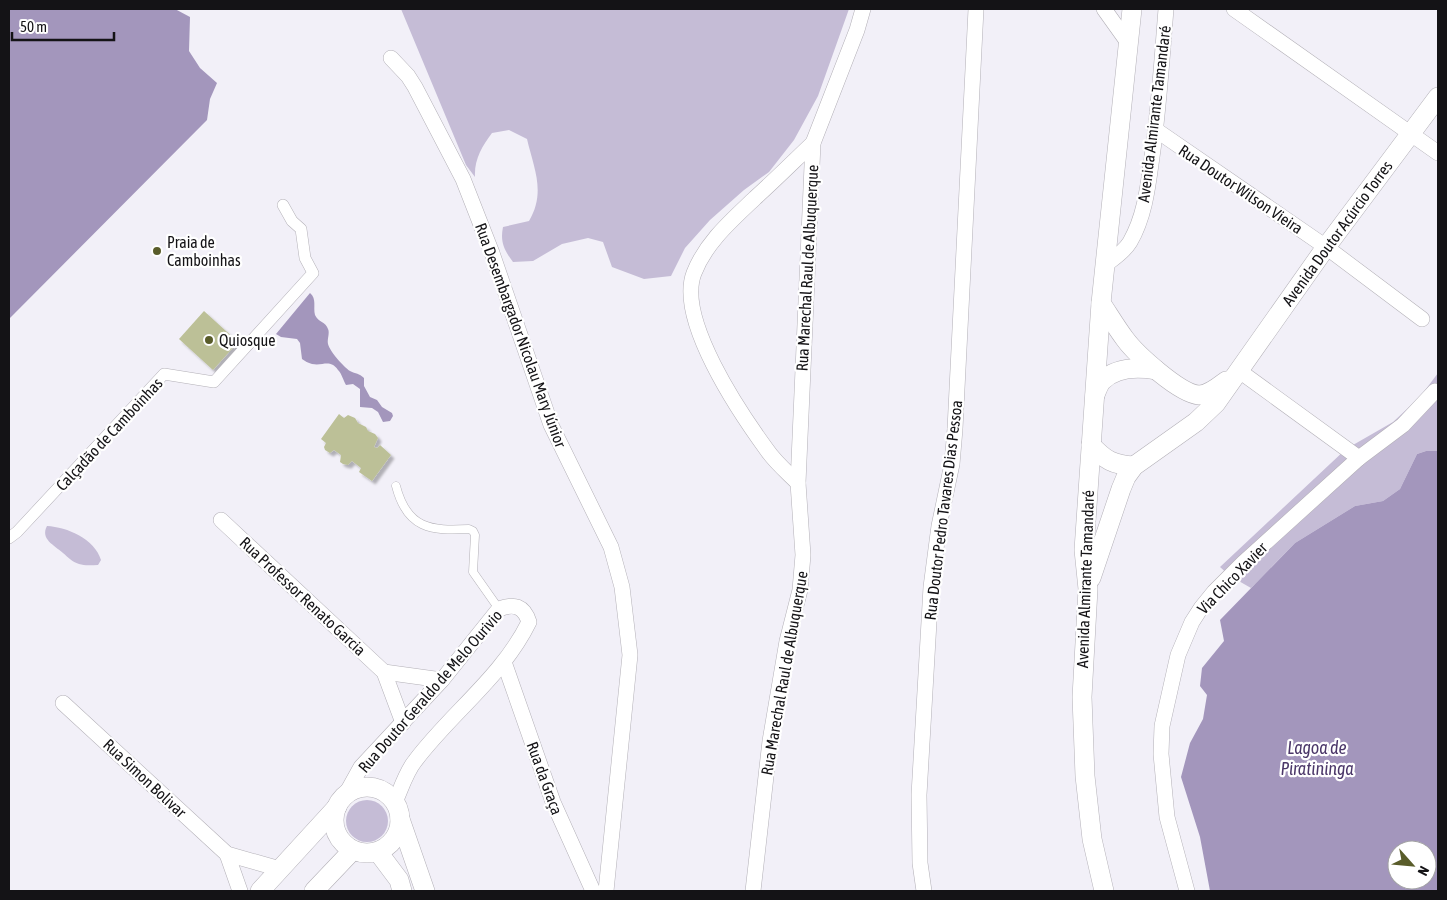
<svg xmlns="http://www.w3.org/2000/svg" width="1447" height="900" font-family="'Asap Condensed',sans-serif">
  <defs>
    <filter id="shadow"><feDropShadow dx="3.5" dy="3.5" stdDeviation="1" flood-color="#0004"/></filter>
  </defs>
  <rect width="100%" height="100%" fill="#f2f0f8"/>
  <g fill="#c5bcd6">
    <path d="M401,9H849L818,96L794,140L769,172L744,190L710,220L685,248L671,276L644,279L612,267L603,242L588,238L562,244L533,261L513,262C504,250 500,242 503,227L529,221C546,192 534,169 527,139L509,130L492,133C482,146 474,160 475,177L466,165Z"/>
    <path d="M1438,373V451H1426L1417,454L1400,489L1383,501L1355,506L1295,543L1251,588L1230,576L1220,567L1346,449L1393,422L1420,397Z"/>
    <path d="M47,526C67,527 95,539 101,560L98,565C92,565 85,566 79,564C72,562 68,557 63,553C54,545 40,539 47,526Z"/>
    <circle cx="367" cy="821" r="21"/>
  </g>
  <g fill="#a396bc" fill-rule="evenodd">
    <path d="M9,9H175L190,17L189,51L200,68L217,83L210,99L207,120L9,319Z"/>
    <path d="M310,293C317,299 313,307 315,315C318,322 326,322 328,329C330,333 327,339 328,344C330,352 344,367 350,371C356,374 359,373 364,378V386L370,397L377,400L382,407L392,413L393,416L390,421L383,422L378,412L372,408L360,407V389L353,384L346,385C343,380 342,374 338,370C330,359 324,366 312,364C308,363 305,361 302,359L300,343L297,339L281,337L276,334Z"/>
    <path d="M1426,451H1438V891H1210L1200,837L1181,777L1190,743L1203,719L1207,695L1200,686L1202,668L1224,641L1220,620L1295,543L1355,506L1383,501L1400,489L1417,454ZM1397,850H1427V880H1397Z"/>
  </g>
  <g fill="#bcc097" filter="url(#shadow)">
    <path d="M204,311L238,342L213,370L179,339Z"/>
    <path d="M339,414L344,418L348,415L355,418L358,423L366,427L368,431L375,434L378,438L374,447L377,448L380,445L391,455L372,481L359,472L361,468L352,461L348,465L343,464L340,462L341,455L334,450L330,453L325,450L324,447L326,443L321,439Z"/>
  </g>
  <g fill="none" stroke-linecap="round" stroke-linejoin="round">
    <g stroke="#b3b0b7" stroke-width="9">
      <path id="service" d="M396,486C407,529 431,531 469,529L473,531L475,535L473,572L499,609"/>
    </g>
    <g stroke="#b3b0b7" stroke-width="12">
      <path id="pedestrian" d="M9,538L17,532L164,374L214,382L313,273L305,258L301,229L292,221L283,205"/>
    </g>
    <g stroke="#b3b0b7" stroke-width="16">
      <g id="minor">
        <path d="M1104,9L1129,44"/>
        <path d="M1234,9L1438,153"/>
        <path d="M391,58L408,76L415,87L463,179L492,253L551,425L611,547L622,587L630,655L606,891"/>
        <path d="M1156,130L1326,247L1422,319"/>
        <path d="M1105,265C1114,258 1124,252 1130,242C1145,216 1148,186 1152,157C1159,108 1162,58 1166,9"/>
        <path d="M1238,370L1359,458"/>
        <path d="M798,483C787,472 775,462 767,450C740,413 676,319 694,273C706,242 732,220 755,198C775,180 794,161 813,143"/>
        <path d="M221,520L384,672L403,723"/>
        <path d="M504,662L553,802L593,891"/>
        <path d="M384,672L442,680"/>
        <path d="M63,703L227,854L280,869"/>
        <path d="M346,794L361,767L442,680L499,609C514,603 524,606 529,622C502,677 451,713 415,761C406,772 401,789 395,802"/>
        <path d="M227,854L240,891"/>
        <path d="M753,891L770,741L787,641L800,590L803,555L798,483L813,143L857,30L863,9"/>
        <path d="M924,891L920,863L919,795L931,587L939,526L952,464L955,429L976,9"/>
        <path d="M1187,891L1167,817L1161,754L1162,726L1178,655L1192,622L1201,608L1214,592L1243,563L1359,458L1403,425L1435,391"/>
      </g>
    </g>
    <g stroke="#b3b0b7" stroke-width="20">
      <g id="tertiary">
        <path d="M1101,303C1109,315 1116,327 1125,339C1136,354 1180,394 1199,395C1209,395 1218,387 1226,381"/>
        <path d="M1095,395C1097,390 1099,384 1102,381C1116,367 1138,367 1156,370"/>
        <path d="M1091,445C1105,460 1113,465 1134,466"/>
        <path d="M1091,578L1121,489L1126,477L1134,466L1196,422L1216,403L1326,247L1438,97"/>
        <circle cx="367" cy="820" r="33"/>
        <path d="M400,819L425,891"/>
        <path d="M378,852L399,880L402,891"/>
        <path d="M260,891L337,807"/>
        <path d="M314,891L352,851"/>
        <path d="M1104,891L1092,839L1085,776L1082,697L1088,589L1084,550L1101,303L1132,9"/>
      </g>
    </g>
    <use href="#service" stroke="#fff" stroke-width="8"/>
    <use href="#pedestrian" stroke="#fff" stroke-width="11"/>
    <use href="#minor" stroke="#fff" stroke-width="15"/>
    <use href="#tertiary" stroke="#fff" stroke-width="19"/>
  </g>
  <g fill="#595c2a" stroke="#fff" stroke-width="2">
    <circle cx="157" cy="251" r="5"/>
    <circle cx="209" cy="340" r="5"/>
  </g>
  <g text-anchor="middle" stroke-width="4.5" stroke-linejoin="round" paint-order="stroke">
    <g font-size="16" fill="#141316" stroke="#fff">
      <text transform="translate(1154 114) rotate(-83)" y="6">Avenida Almirante Tamandaré</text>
      <text transform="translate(1241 189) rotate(34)" y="6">Rua Doutor Wilson Vieira</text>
      <text transform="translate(1337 233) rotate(-54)" y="6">Avenida Doutor Acúrcio Torres</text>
      <text transform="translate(807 268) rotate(-87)" y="6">Rua Marechal Raul de Albuquerque</text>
      <text transform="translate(521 335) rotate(70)" y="6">Rua Desembargador Nicolau Mary Júnior</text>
      <text transform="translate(109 434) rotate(-47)" y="6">Calçadão de Camboinhas</text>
      <text transform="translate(943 510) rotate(-83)" y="6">Rua Doutor Pedro Tavares Dias Pessoa</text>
      <text transform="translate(1232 578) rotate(-46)" y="6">Via Chico Xavier</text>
      <text transform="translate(1085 579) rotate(-88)" y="6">Avenida Almirante Tamandaré</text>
      <text transform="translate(303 596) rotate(43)" y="6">Rua Professor Renato Garcia</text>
      <text transform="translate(784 673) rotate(-80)" y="6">Rua Marechal Raul de Albuquerque</text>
      <text transform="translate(430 691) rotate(-49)" y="6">Rua Doutor Geraldo de Melo Ourivio</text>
      <text transform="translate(145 778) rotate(43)" y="6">Rua Simon Bolivar</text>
      <text transform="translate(545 778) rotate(70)" y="6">Rua da Graça</text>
    </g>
    <g font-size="16" fill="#141316" stroke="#fff" text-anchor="start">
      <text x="167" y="248">Praia de<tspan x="167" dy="18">Camboinhas</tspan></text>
      <text x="219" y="346">Quiosque</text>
    </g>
    <g font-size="18" font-style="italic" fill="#4b3769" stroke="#fff">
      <text x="1317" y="754">Lagoa de<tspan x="1317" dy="21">Piratininga</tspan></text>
    </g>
  </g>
  <rect width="1447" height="900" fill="none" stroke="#141316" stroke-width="20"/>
  <g transform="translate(1412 865) rotate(117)"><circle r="24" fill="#ffffff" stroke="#a1a1a2"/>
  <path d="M0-4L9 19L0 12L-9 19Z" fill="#595c2a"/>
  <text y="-8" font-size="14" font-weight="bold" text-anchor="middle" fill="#141316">N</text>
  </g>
  <path d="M12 32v8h102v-8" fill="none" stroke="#141316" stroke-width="2.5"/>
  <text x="20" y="32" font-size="15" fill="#141316" stroke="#ffffff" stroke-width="4" paint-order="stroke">50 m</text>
</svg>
